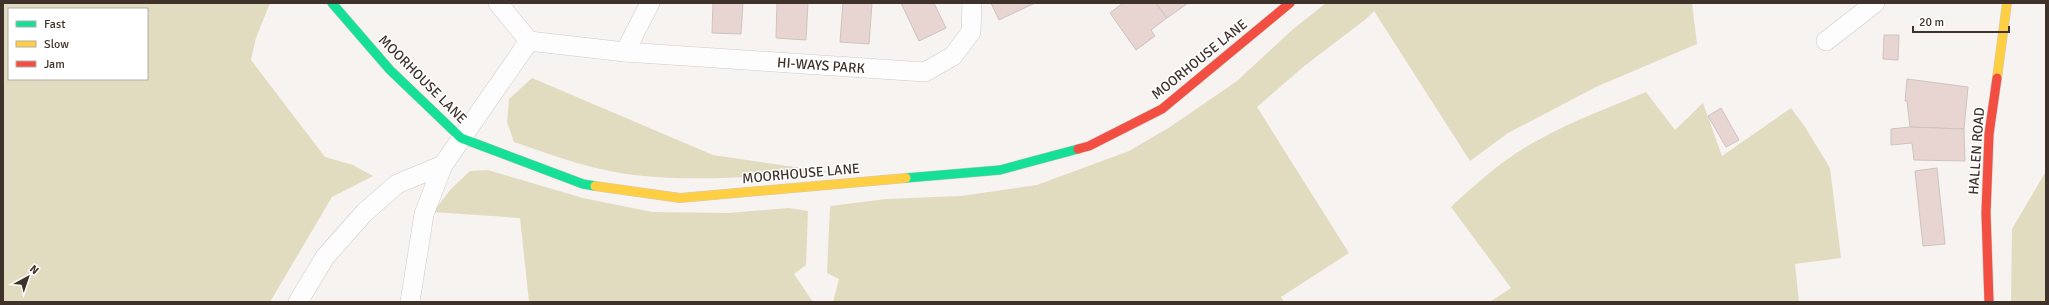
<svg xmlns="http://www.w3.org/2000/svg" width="2049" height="305" font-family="Signika,sans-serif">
  <rect width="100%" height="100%" fill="#f7f3f1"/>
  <g fill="#e1dcc0" fill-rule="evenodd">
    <path d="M3,3H270L256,38L251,60L325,157L353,165L373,176L332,197L270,302H3ZM9,9H147V79H9Z"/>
    <path d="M1326,3H1692L1697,44L1596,87L1508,133L1470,161L1374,11L1366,19L1303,67L1257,107L1349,253L1281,297L1284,302H833L839,279L827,273L830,206L886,199L961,196L1037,185L1129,151L1170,127L1237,81L1292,30Z"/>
    <path d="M532,78L713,155L829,172C768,175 704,182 643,176C598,172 557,157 514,142L507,122L509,99Z"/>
    <path d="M1646,92L1675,130L1703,103L1722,156L1791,108L1805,127L1830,168L1841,258L1795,264L1799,302H1490L1511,288L1451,207C1479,181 1507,156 1540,139C1574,120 1611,107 1646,92Z"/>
    <path d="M488,170L583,198L652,212L728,213L789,208L808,211L806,265L794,274L813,302H529L520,218L433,212L451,189L470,171Z"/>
    <path d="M2046,171V302H2011L2012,229Z"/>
  </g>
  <g fill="#e8d5d2" stroke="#cdc4c2">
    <path d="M713,3H743L741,34L712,33Z"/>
    <path d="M777,3H808L806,40L776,38Z"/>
    <path d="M843,3H872L869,44L840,42Z"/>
    <path d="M901,3H934L946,28L919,41Z"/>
    <path d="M991,3H1035L999,20Z"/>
    <path d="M1123,3H1156L1167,18L1151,30L1155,36L1136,50L1110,13Z"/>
    <path d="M1156,3H1188L1167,18Z"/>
    <path d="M1884,35H1899L1898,60L1883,59Z"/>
    <path d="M1907,79L1968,87L1964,129L1910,127L1907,101H1905Z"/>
    <path d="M1721,108L1739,140L1726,147L1708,116Z"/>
    <path d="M1910,127L1964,129L1965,161L1914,160L1912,143L1891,145V129Z"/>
    <path d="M1937,168L1945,244L1923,246L1915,171Z"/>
  </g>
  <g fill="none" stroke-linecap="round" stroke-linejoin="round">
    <g stroke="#d1c9c4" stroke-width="20">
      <g id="lane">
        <path d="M498,3L529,41L625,52L925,72L953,56L971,32L972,3"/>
        <path d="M1826,41L1875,3"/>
        <path d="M625,52L650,3"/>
        <path d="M298,302L325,257L364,213L397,184L443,165"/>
        <path d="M410,302L424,214L443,165L529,41"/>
      </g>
    </g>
    <g stroke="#d1c9c4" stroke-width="10">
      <g id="fast">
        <path d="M332,3L390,70L461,138L583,184L595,186"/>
        <path d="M906,178L1000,170L1078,149"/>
      </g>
    </g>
    <g stroke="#d1c9c4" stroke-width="10">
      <g id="slow">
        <path d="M1997,78L2007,3"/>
        <path d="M595,186L680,198L906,178"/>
      </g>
    </g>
    <g stroke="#d1c9c4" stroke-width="10">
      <g id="jam">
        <path d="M1078,149L1089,146L1162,109L1290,3"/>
        <path d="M1989,302L1986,213L1989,134L1997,78"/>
      </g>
    </g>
    <use href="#lane" stroke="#fefdfd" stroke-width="19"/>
    <use href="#fast" stroke="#16e098" stroke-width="9"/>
    <use href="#slow" stroke="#ffcf43" stroke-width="9"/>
    <use href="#jam" stroke="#f24e42" stroke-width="9"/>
  </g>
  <g text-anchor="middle" stroke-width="3" stroke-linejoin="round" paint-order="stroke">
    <g font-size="14" fill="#3f322a" stroke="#fff">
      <text transform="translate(1199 59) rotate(-39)" y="5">MOORHOUSE LANE</text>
      <text transform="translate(821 65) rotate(4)" y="5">HI-WAYS PARK</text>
      <text transform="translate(423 79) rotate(45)" y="5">MOORHOUSE LANE</text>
      <text transform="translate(1976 151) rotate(-86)" y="5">HALLEN ROAD</text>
      <text transform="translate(801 173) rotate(-5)" y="5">MOORHOUSE LANE</text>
    </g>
  </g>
  <rect width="2049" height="305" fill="none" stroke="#3f322a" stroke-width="8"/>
  <rect x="8" y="8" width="140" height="72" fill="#ffffff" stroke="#b2adaa"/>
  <rect x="16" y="21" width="20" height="6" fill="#16e098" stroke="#b2adaa"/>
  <text x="44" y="28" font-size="12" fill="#3f322a">Fast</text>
  <rect x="16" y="41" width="20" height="6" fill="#ffcf43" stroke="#b2adaa"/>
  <text x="44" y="48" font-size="12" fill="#3f322a">Slow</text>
  <rect x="16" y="61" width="20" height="6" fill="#f24e42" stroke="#b2adaa"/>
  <text x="44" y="68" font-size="12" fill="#3f322a">Jam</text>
  <g transform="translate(28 277) rotate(40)" stroke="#ffffff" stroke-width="3" paint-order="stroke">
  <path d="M0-3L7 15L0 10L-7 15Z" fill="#3f322a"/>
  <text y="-6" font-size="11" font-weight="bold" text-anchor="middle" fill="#3f322a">N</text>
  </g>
  <path d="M1913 26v6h96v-6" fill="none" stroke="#3f322a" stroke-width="2"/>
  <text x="1919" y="26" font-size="12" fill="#3f322a" stroke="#ffffff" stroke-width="3" paint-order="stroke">20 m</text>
</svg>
